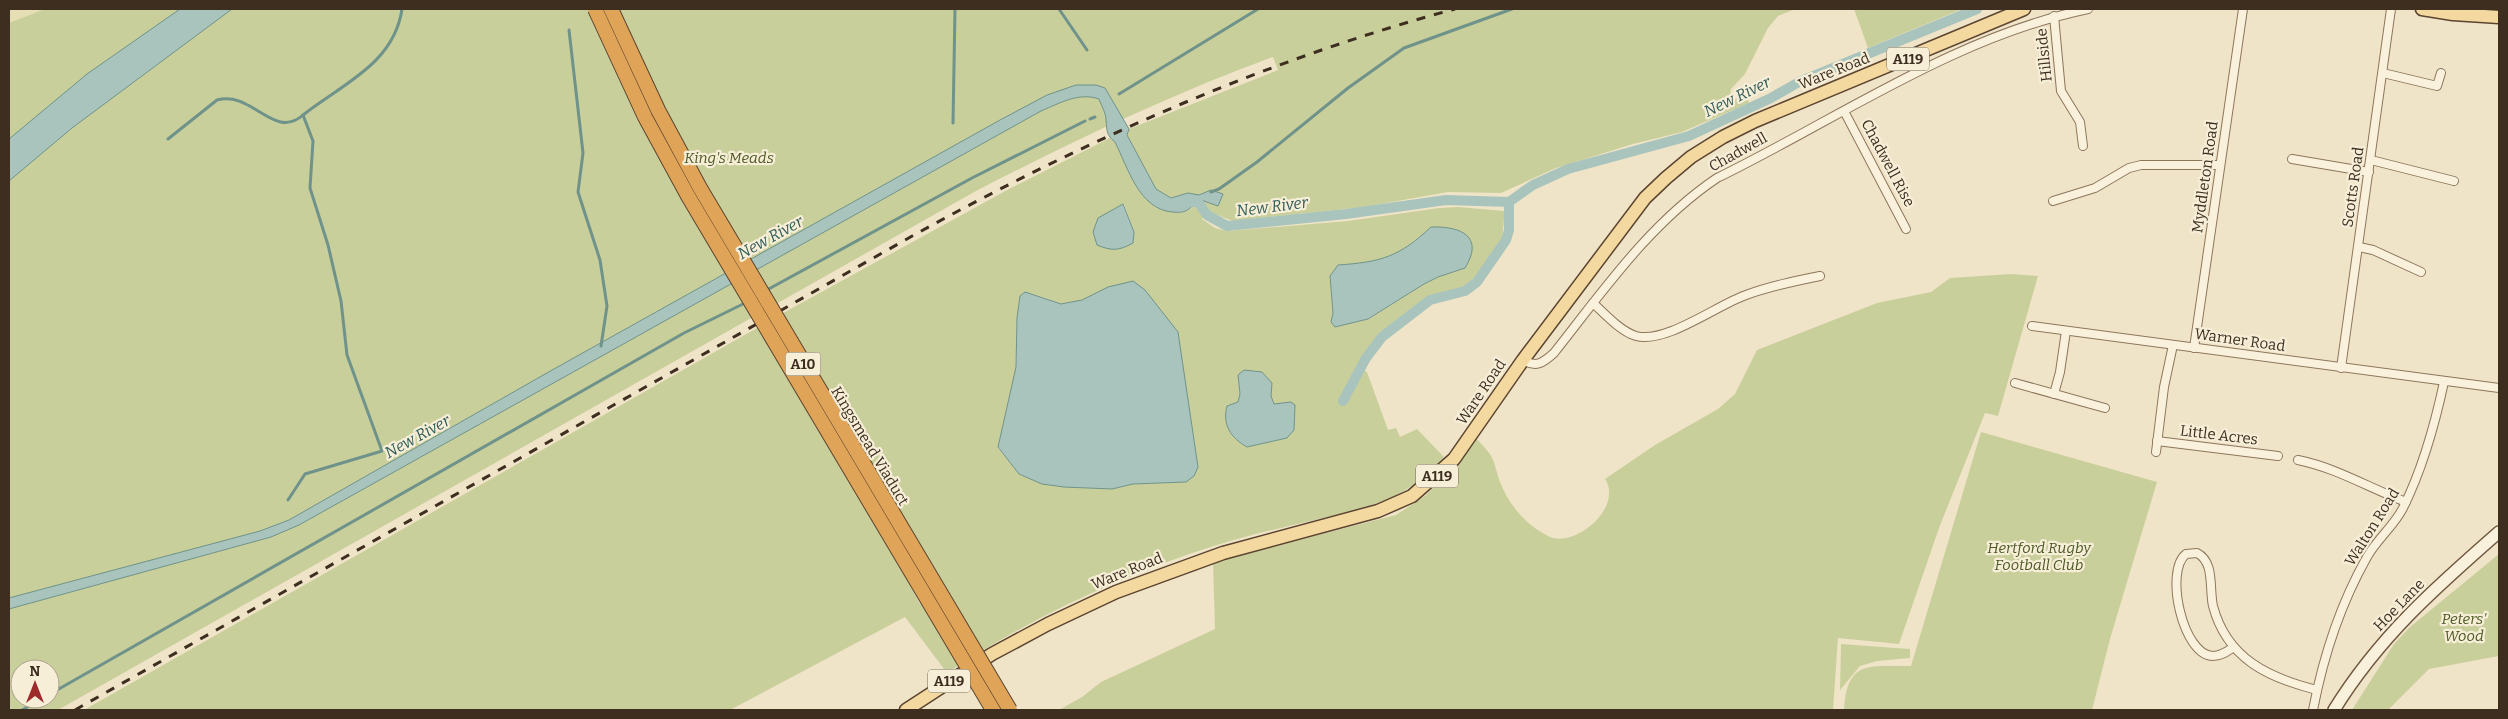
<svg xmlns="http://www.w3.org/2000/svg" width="2508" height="719" font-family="Bitter,serif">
  <rect width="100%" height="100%" fill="#f0e4c8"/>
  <path fill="#e6deb5" d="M9,9H45L9,23Z"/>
  <g fill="#c9cf9b" fill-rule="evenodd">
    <path d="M45,9H1795L1778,16L1768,28L1745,74L1731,89L1729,101L1747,96L1749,103L1682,132L1633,144L1556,168L1501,193L1448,192L1364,207L1233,221L1207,211L1204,204L1188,193L1171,198L1156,189L1127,135L1129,129L1278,70L1273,57C1170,95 1073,141 976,191L58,710H9V23ZM20,669H50V699H20Z"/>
    <path d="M1854,9H1962L1868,48Z"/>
    <path d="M1110,138L1115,142C1128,168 1139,209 1172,212C1182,213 1186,213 1193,206L1205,214L1202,219L1215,228L1227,231L1348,221L1439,208L1458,207L1505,211L1502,239L1491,258L1473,279L1461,288L1426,297L1408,311L1374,341L1358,366L1367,372L1388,430L1396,428L1400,437L1417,429L1444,457C1434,467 1425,477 1413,485C1391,501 1362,508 1336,515C1295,525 1254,533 1214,546C1121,575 1029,619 947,673L905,617L730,710H84L794,307L1009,189ZM1124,204L1134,231L1098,218ZM1431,227L1465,268L1438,277L1424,284L1369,319L1335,327L1331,322L1333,313L1330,276L1338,265C1381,262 1399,257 1431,227ZM1108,287L1145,290L1178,332L1186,482L1133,484L1112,489L1042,484L1019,474L998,448L1016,367L1017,318L1020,296L1042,297L1061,304L1082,300ZM1238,381L1272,383L1271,396L1274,404L1291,402L1287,438L1247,447C1231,438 1222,424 1227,406L1238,402L1240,394ZM935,571L943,586L920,604L908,582Z"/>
    <path d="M2011,274L2038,276L1998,416L1985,413L1939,528L1899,644L1838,638L1833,710H1059L1082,697L1101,682L1215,629L1213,562L1396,515L1426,495L1460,462L1477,439C1482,445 1490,452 1493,460C1496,467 1497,475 1500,482C1509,505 1525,524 1548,536C1574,550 1624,507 1605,479L1655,445L1718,409L1735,394L1757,350L1877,303L1931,292L1950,278Z"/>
    <path d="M1981,432L2157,482L2110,639L2092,710H1844C1847,658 1870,667 1911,666Z"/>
    <path d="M2499,554V656L2429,669L2388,710H2352L2394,644L2410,627Z"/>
    <path d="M1841,644L1910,649V658L1877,661L1860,666L1840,690Z"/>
  </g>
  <g fill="#a9c4bc" stroke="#6f938a">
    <path d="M180,9H232L72,128L9,181V139L87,74Z"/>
    <path d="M1076,85H1096L1105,88L1129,129L1127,135L1156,189L1171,198L1188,193L1199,195L1211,190L1223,194L1218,206L1201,200L1204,204L1201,208L1195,203C1187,212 1184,213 1172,212C1139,209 1128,168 1115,142C1106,135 1107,130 1106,120C1106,113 1101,105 1099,99C1079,92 1060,103 1041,111L299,525L271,537L9,609V598L260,531L289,520L545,374L1000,120L1047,95Z"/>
    <path d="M1123,204L1134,232L1133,243C1119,251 1111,251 1097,245L1093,232L1098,218Z"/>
    <path d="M1431,227C1460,226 1485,236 1465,268L1438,277L1424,284L1368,319L1335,327L1331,322L1333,313L1330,276L1338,265C1381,262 1399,257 1431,227Z"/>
    <path d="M1133,281L1145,290L1178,332L1198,467L1194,476L1186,482L1133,484L1112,489L1064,487L1042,484L1019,474L998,447L1016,367L1017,318L1020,296L1025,292L1061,304L1082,300L1108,287Z"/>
    <path d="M1244,370L1262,372L1272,383L1271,396L1274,404L1291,402L1295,405L1294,430L1287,438L1247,447C1231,438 1222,425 1227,406L1238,402L1240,394L1238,375Z"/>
  </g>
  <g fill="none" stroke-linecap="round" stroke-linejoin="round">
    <g stroke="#6f938a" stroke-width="3">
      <path d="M1059,9L1087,50"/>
      <path d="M569,30L583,153L578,192L600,260L607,306L601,346"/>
      <path d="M1119,94L1258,9"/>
      <path d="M1090,119L1095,117"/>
      <path d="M953,123L955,9"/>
      <path d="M168,139L217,100C252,90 274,141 303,115"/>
      <path d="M1211,192L1219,189L1257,162L1348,88L1404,48L1512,9"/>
      <path d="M765,291L972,178L1085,121"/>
      <path d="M288,500L305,474L382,451L347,355L341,301L328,245L310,188L313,141L303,115C342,84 394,64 402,9"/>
      <path d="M50,694L684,333L747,302"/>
      <path d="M22,710L42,699"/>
    </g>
    <g stroke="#a9c4bc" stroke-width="10">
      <path d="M1192,202H1198L1207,215L1227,226L1346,214L1446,200L1509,202L1533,185L1568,169L1689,136L1771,98L1799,82L1977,9"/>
      <path d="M1343,401L1366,358L1382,337L1430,300L1465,291L1477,282L1506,240L1509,230V202"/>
    </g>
    <g stroke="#8d765c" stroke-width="10">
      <g id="street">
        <path d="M2054,16L2061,91L2080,122L2083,146"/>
        <path d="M2383,73L2437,86L2441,73"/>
        <path d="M1844,111L1906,229"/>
        <path d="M2292,159L2369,172"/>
        <path d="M2371,160L2454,181"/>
        <path d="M2053,201L2095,188L2129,168L2141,165H2220"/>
        <path d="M2359,247L2373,250L2421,272"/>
        <path d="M1593,303C1605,314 1620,331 1636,336C1666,344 1717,305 1746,295C1770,286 1795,281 1820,276"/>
        <path d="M2032,326L2499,388"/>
        <path d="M2194,348L2243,9"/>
        <path d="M1523,360C1536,368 1543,363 1554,353C1603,291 1650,223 1717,178C1838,119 1954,37 2088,9"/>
        <path d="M2341,368L2391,9"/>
        <path d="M2015,383L2105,408"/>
        <path d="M2054,394L2060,372L2066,331"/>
        <path d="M2157,441L2278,456"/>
        <path d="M2156,452L2164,387L2173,345"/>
        <path d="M2298,460C2337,468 2369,488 2406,502"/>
        <path d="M2234,647C2228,651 2221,656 2213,656C2183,656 2164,571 2186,554L2197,553C2215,562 2209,589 2213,606C2227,659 2269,678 2317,690"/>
        <path d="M2313,710C2323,658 2341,603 2367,557C2377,539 2394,526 2403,508C2422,470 2435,424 2444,382"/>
      </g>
    </g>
    <g stroke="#6f573f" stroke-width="14">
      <path id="secondary" d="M2334,710C2379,637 2435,588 2499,532"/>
    </g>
    <g stroke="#5b4430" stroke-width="15">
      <g id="primary">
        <path d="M2422,9L2453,14L2499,17"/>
        <path d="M906,710L992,654L1048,624L1116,592L1223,553L1378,511L1412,496L1454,459L1523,360L1645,198L1666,178L1691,157L1723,137L1755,121L2024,9"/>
      </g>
    </g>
    <use href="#street" stroke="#faf1dc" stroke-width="8"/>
    <use href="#secondary" stroke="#faf1dc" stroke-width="11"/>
    <use href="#primary" stroke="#f3d9a0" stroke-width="12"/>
    <path stroke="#3d2e20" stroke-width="3" stroke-dasharray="9 9" stroke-linecap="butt" d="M75,710L914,235C1086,140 1265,60 1455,9"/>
    <g stroke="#5b4430" stroke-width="16" stroke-linecap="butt">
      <g id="highway-bridge">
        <path d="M595,9L645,117L688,196L993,710"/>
        <path d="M611,9L658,110L700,188L1010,710"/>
      </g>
    </g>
    <use href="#highway-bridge" stroke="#e0a458" stroke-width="14"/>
  </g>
  <g text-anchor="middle" stroke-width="4.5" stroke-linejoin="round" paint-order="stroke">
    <g fill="#f7eed8" stroke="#756857" stroke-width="1">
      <rect x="1887" y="47.5" width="42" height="23" rx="4"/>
      <rect x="785.5" y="352.5" width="35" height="23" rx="4"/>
      <rect x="1416" y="464.5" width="42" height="23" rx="4"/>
      <rect x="928" y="669.5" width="42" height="23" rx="4"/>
    </g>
    <g font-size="14" font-weight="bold" fill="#3d2e20">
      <text x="1908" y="64">A119</text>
      <text x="803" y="369">A10</text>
      <text x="1437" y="481">A119</text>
      <text x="949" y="686">A119</text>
    </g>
    <g font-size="15" fill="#3d2e20" stroke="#f7eed8">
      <text transform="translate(2044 55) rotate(-96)" y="5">Hillside</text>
      <text transform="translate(1834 71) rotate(-22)" y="5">Ware Road</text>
      <text transform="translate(1738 152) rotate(-29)" y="5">Chadwell</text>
      <text transform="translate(1888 163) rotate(62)" y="5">Chadwell Rise</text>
      <text transform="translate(2205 177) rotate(-82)" y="5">Myddleton Road</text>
      <text transform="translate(2353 187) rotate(-82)" y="5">Scotts Road</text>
      <text transform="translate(2240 340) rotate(8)" y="5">Warner Road</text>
      <text transform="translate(1481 392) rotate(-56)" y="5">Ware Road</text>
      <text transform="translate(2219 435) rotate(7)" y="5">Little Acres</text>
      <text transform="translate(870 446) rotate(59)" y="5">Kingsmead Viaduct</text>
      <text transform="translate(2372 527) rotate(-58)" y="5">Walton Road</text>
      <text transform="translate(1127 571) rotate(-22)" y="5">Ware Road</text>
      <text transform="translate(2399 605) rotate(-46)" y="5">Hoe Lane</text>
    </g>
    <g font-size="15" font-style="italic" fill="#4d5a26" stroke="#f7eed8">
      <text x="729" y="163">King's Meads</text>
      <text x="2039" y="553">Hertford Rugby<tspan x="2039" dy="17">Football Club</tspan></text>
      <text x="2464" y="624">Peters'<tspan x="2464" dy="17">Wood</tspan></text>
    </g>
    <g font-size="16" font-style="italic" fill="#2f5d5a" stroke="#f7eed8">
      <text transform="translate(1737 96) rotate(-26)" y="6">New River</text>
      <text transform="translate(1272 206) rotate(-7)" y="6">New River</text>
      <text transform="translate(770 237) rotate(-29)" y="6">New River</text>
      <text transform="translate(417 436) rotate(-29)" y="6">New River</text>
    </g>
  </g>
  <rect width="2508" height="719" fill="none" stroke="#3d2e20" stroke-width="20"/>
  <g transform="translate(35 684)"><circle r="24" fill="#f7eed8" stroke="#ada18e"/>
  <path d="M0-4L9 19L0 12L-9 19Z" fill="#9e2a2b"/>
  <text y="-8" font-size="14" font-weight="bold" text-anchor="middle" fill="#3d2e20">N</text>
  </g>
</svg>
